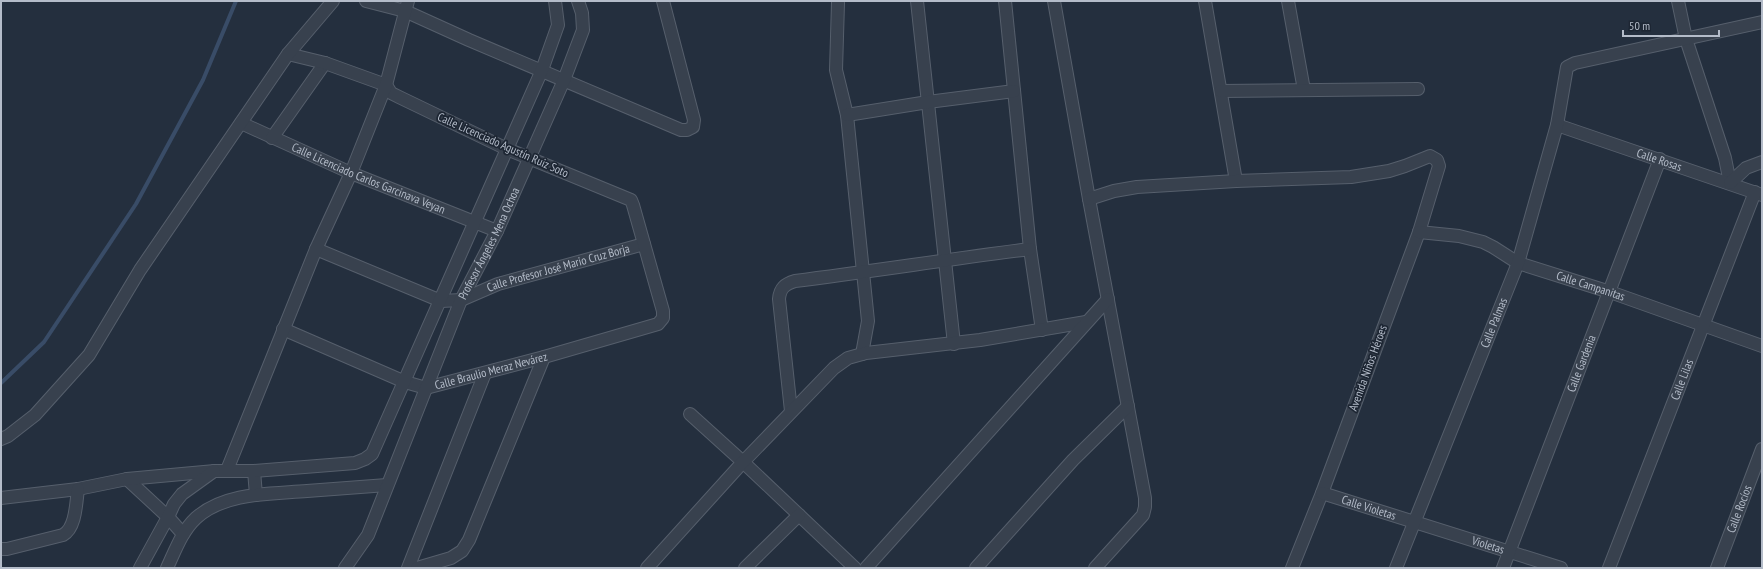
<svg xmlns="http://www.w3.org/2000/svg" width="1763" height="569" font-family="'PT Sans Narrow',sans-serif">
  <rect width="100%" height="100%" fill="#242f3e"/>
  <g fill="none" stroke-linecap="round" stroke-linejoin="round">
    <path stroke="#394c67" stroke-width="4" d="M1,383L44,342L136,204L203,80L236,1"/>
    <g stroke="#565f6c" stroke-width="14">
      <g id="street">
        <path d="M366,1L405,11L469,40L681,130H687L693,127L694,120L663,1"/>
        <path d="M917,1L954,344"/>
        <path d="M1005,1L1030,249L1042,330"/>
        <path d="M1054,1L1089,199L1145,498V507L1143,515L1095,568"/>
        <path d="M1205,1L1236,181"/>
        <path d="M1288,1L1304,90"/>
        <path d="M1678,1L1686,39L1725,158L1730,183"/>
        <path d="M838,3L836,70L847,115L868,321L862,354"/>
        <path d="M1221,91L1418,89"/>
        <path d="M847,115L928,102L1014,91"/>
        <path id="s1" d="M241,123L351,173L497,231"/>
        <path id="s2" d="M1557,125L1762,195"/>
        <path d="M272,138L325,63"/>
        <path d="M1730,183L1746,168L1762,162"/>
        <path d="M1089,199L1114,191L1137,187L1236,181L1351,177L1389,171L1405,166L1430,156L1437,160L1439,166L1419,232L1322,493L1292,568"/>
        <path id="s3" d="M1419,232L1459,236L1483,242L1493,247L1518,263L1610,292L1762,346"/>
        <path id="s4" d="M316,249L441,301L461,300L498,284L644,244"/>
        <path id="s5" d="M283,329L405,382L426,388L544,357L658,324L663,318V311L633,205L631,200L507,149L399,97L391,93L386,85L325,63L288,54"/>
        <path d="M791,411L779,299C780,288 785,284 795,281C874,271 951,259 1030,249"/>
        <path d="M690,414L743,462L855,568"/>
        <path d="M1,439L8,436L35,415L89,355L140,270L288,54L333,1"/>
        <path d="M227,470L316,249L351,173L386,85L408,1"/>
        <path d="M254,471L256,495"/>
        <path d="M127,479L168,517L183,534"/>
        <path id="s6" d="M1322,493L1561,568"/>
        <path d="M1,498L78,489L127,479L215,471H254L355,463L365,459L372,454L542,70L558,25L555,1"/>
        <path d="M1,549H7L63,535C76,528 76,503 78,489"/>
        <path d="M140,568L168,517L174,504L182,494L214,471"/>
        <path d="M167,568C175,551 182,531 196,518C225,492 271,494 307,491C334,489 360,487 387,485"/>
        <path id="s7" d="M345,568L368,535L461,300L497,231L564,80L583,30L582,13L578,1"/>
        <path d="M408,568L485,373"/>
        <path d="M417,568L451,558L462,551L469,540L544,357"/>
        <path d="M647,568L743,462L834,368L848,358L866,353L980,340L1086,322"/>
        <path d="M745,568L799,515"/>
        <path d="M866,568L1108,299"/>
        <path d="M976,568L1073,460L1128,406"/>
        <path id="s8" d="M1396,568L1518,263L1557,125L1567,67L1575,63L1762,22"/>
        <path id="s9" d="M1503,568L1660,159"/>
        <path id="s10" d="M1609,568L1755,192"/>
        <path id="s11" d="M1717,568L1762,449"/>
      </g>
    </g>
    <use href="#street" stroke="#38414e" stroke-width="12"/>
  </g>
  <g text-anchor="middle" stroke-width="3.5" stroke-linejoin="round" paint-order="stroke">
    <g font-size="12" fill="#b4bcc9" stroke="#1d2633">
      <text transform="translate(503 145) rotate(24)" y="4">Calle Licenciado Agustín Ruiz Soto</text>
      <text dy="4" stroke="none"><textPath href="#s2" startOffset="108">Calle Rosas</textPath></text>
      <text dy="4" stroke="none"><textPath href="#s1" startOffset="139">Calle Licenciado Carlos Garcinava Veyan</textPath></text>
      <text dy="4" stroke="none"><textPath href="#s7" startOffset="356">Profesor Ángeles Mena Ochoa</textPath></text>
      <text dy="4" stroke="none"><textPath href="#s4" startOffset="258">Calle Profesor José Mario Cruz Borja</textPath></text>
      <text dy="4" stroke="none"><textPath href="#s3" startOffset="182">Calle Campanitas</textPath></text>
      <text dy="4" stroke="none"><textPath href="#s8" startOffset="264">Calle Palmas</textPath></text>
      <text dy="4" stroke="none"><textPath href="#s9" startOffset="219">Calle Gardenia</textPath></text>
      <text transform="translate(1368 368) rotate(-70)" y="4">Avenida Niños Héroes</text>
      <text dy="4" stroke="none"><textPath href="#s5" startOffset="222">Calle Braulio Meraz Nevárez</textPath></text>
      <text dy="4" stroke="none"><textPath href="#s10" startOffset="202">Calle Lilas</textPath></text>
      <text dy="4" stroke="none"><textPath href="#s6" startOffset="49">Calle Violetas</textPath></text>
      <text dy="4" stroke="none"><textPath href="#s11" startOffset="63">Calle Rocíos</textPath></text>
      <text dy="4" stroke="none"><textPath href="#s6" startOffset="174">Violetas</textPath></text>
    </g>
  </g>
  <rect width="1763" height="569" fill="none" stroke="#b4bcc9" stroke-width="4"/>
  <path d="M1623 30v6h96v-6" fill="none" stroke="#b4bcc9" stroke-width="2"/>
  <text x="1629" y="30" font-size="12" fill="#b4bcc9" stroke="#1d2633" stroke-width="3" paint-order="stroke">50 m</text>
</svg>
